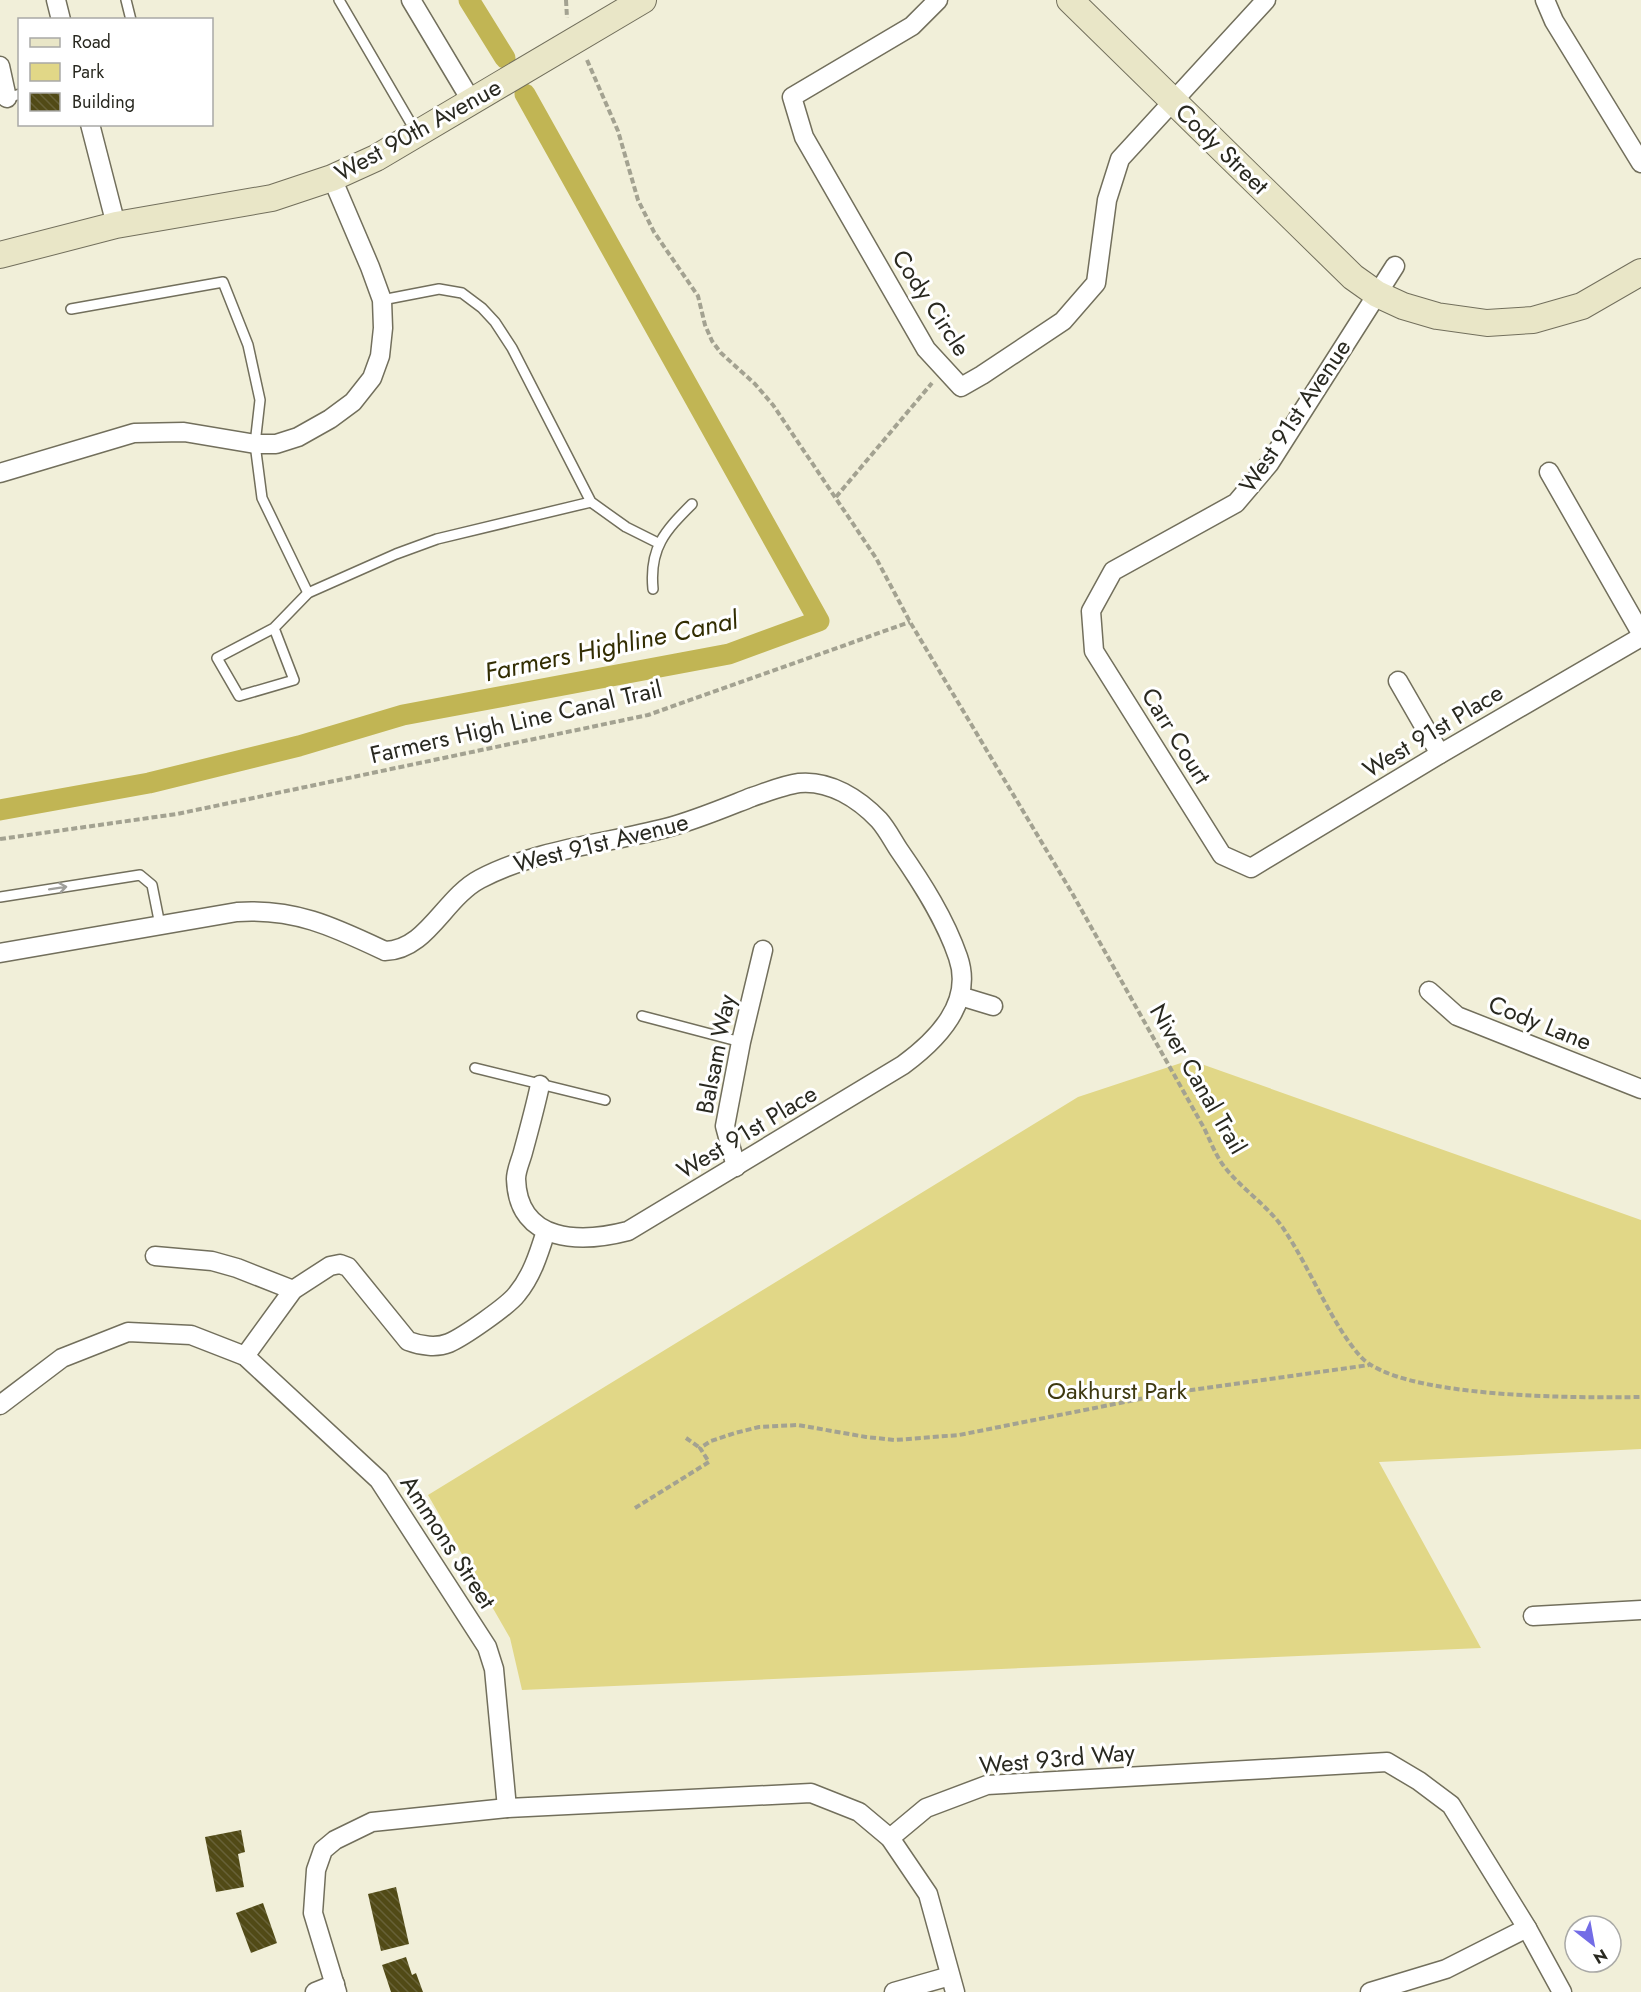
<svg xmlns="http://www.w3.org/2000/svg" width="1641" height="1992" font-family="Jost,sans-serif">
  <defs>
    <pattern id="building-back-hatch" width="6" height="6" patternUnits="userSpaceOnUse" patternTransform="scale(1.5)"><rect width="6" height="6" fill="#514a16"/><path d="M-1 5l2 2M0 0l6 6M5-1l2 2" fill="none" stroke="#676137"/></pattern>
  </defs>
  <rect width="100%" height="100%" fill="#f1efd9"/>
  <path fill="#e1d787" d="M1190,1060L1641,1220V1449L1379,1462L1481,1648L522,1690L510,1638L428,1495L1078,1097Z"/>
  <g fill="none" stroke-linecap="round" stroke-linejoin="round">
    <g stroke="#c1b554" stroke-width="21">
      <path d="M469,0L505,58"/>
      <path d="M0,810L149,783L299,746L403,715L729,654L819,621L525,94"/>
    </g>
  </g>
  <g fill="url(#building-back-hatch)">
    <path d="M241,1830L245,1852L238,1854L244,1887L216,1892L205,1837Z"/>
    <path d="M396,1887L409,1944L381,1951L368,1894Z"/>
    <path d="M263,1903L277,1943L251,1953L236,1913Z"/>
    <path d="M406,1957L412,1975L416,1973L423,1992H391L382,1965Z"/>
  </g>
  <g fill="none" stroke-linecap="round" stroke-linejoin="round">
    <g stroke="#726f5c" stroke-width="12">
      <g id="lane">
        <path d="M126,0L131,20"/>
        <path d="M339,0L416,132"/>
        <path d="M7,98L20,94"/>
        <path d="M382,300L439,289L462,293L482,308L495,322L512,348L591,502L626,527L658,543"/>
        <path d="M71,309L223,282L248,345L260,400L255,444L262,498L308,593"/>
        <path d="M653,589C649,548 665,531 692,504"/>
        <path d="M274,628L294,680L239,696L217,658L274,628L308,593L396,554L437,539L591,502"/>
        <path d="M0,897L140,875L152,885L160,925"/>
        <path d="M642,1016L741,1042"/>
        <path d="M475,1068L605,1100"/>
      </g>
    </g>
    <g stroke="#726f5c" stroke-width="21">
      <g id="street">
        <path d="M56,0L61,20"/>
        <path d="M411,0L472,102"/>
        <path d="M938,0L912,26L792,97L804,137L926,349L961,387L982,375L1063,321L1096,283L1107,200L1120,159L1266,0"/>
        <path d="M1545,0L1554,21L1641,163"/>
        <path d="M0,66L7,98"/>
        <path d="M90,124L116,225"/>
        <path d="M1395,266L1269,464L1236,503L1113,571L1091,611L1094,651L1222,855L1251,868L1440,754L1641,637"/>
        <path d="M1549,472L1641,633"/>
        <path d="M0,473L134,433L184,432L255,444H276L298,437L330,419L353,402L372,378L380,356L383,328L382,300L370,267L332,178"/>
        <path d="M1398,681L1440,754"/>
        <path d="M0,953L237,912C295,908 334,927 385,951C427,950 444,898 480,879C537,849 604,844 666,828C696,820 724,808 752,797C767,792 784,785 799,783C830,780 859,799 879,820C887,829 893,841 899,850C922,883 945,919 958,957C974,1003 937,1040 903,1065L628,1231C582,1243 518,1244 516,1179C516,1170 521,1160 523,1152C529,1130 535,1108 540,1085"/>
        <path d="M1429,991L1457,1016L1641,1089"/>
        <path d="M960,996L993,1006"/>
        <path d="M736,1167L725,1126L741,1042L763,950"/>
        <path d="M155,1256L212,1261L237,1268L293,1290"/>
        <path d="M245,1356L293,1290L330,1266L340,1264L348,1267L408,1341C421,1346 437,1348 449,1343C463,1337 508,1306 517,1294C532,1276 539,1253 546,1231"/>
        <path d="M0,1405L62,1358L128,1332L191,1335L245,1356L379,1480L487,1647L494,1669L507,1808"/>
        <path d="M1533,1616L1641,1610"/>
        <path d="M890,1838L926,1808L987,1785L1387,1762L1419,1781L1451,1805L1527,1928L1562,1992"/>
        <path d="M315,1992L335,1984"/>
        <path d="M337,1992L313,1913L316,1870L323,1850L335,1840L372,1822L507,1808L811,1793L859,1812L890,1838L928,1894L955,1992"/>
        <path d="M894,1992L950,1976"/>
        <path d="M1370,1992L1446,1969L1527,1928"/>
      </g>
    </g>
    <g stroke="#726f5c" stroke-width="28">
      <g id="secondary">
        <path d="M1070,0L1353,277L1377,294L1403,306L1437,316L1487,323L1533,320L1582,306L1641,272"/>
        <path d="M0,255L116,225L272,198L332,178L376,158L643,0"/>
      </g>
    </g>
    <g stroke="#a3a291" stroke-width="4" stroke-dasharray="6 3" stroke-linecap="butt">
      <path d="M566,0L567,18"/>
      <path d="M587,60L618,131L638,200L654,232L698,296L705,325L712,341L721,353L755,384L773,405L876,558L910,622L1072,893L1204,1128C1210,1140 1215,1154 1223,1165C1241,1189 1269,1206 1285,1231C1311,1270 1331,1323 1360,1356C1398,1399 1583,1398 1641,1397"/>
      <path d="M836,497L932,383"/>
      <path d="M0,839L177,814L648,715L910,622"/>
      <path d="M686,1438L700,1448"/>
      <path d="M635,1508L709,1462L700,1448L711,1441L735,1433L759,1427L798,1425L866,1437L895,1440L959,1435L1170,1393L1369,1365"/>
    </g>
    <use href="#lane" stroke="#fff" stroke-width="9"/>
    <use href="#street" stroke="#fff" stroke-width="18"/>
    <use href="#secondary" stroke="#e9e6c7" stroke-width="26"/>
  </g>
  <defs><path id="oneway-shaft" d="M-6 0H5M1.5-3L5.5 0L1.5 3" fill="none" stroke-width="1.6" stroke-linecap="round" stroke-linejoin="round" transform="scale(1.5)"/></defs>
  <use stroke="#9f9f9b" href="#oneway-shaft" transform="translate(58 888) rotate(-9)"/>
  <g text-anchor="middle" stroke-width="6" stroke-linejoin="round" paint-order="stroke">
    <g font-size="24" fill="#292920" stroke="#fff">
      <text transform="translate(418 130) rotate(-29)" y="8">West 90th Avenue</text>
      <text transform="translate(1222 149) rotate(44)" y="8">Cody Street</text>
      <text transform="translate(931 303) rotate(57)" y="8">Cody Circle</text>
      <text transform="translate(1295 416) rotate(-56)" y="8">West 91st Avenue</text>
      <text transform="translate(516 722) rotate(-13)" y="8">Farmers High Line Canal Trail</text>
      <text transform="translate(1433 731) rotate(-31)" y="8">West 91st Place</text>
      <text transform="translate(1176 736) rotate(58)" y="8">Carr Court</text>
      <text transform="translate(601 843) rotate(-14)" y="8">West 91st Avenue</text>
      <text transform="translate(1540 1023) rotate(22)" y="8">Cody Lane</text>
      <text transform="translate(716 1054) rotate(-79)" y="8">Balsam Way</text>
      <text transform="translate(1198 1079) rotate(60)" y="8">Niver Canal Trail</text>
      <text transform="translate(747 1132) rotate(-31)" y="8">West 91st Place</text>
      <text transform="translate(448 1542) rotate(57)" y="8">Ammons Street</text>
      <text transform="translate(1057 1759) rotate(-5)" y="8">West 93rd Way</text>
    </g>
    <g font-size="24" fill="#3e3910" stroke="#fff">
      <text x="1117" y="1399">Oakhurst Park</text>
    </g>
    <g font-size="26" font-style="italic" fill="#322d02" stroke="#fff">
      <text transform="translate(611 646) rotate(-12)" y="9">Farmers Highline Canal</text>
    </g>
  </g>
  <rect x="18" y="18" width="195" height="108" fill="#ffffff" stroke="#a9a9a6" stroke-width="1.5"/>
  <rect x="30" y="38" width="30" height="9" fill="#e9e6c7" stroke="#a9a9a6" stroke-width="1.5"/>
  <text x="72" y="48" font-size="18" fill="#292920">Road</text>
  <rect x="30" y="63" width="30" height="18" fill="#e1d787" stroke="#a9a9a6" stroke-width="1.5"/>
  <text x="72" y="78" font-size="18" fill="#292920">Park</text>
  <rect x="30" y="93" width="30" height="18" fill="url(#building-back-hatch)" stroke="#a9a9a6" stroke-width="1.5"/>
  <text x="72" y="108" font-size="18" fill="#292920">Building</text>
  <g transform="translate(1593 1944) rotate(149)"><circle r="28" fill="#ffffff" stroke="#a9a9a6" stroke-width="1.5"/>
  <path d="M0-4.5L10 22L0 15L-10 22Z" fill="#736ce6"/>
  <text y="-9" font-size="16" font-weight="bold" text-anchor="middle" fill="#292920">N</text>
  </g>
</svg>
